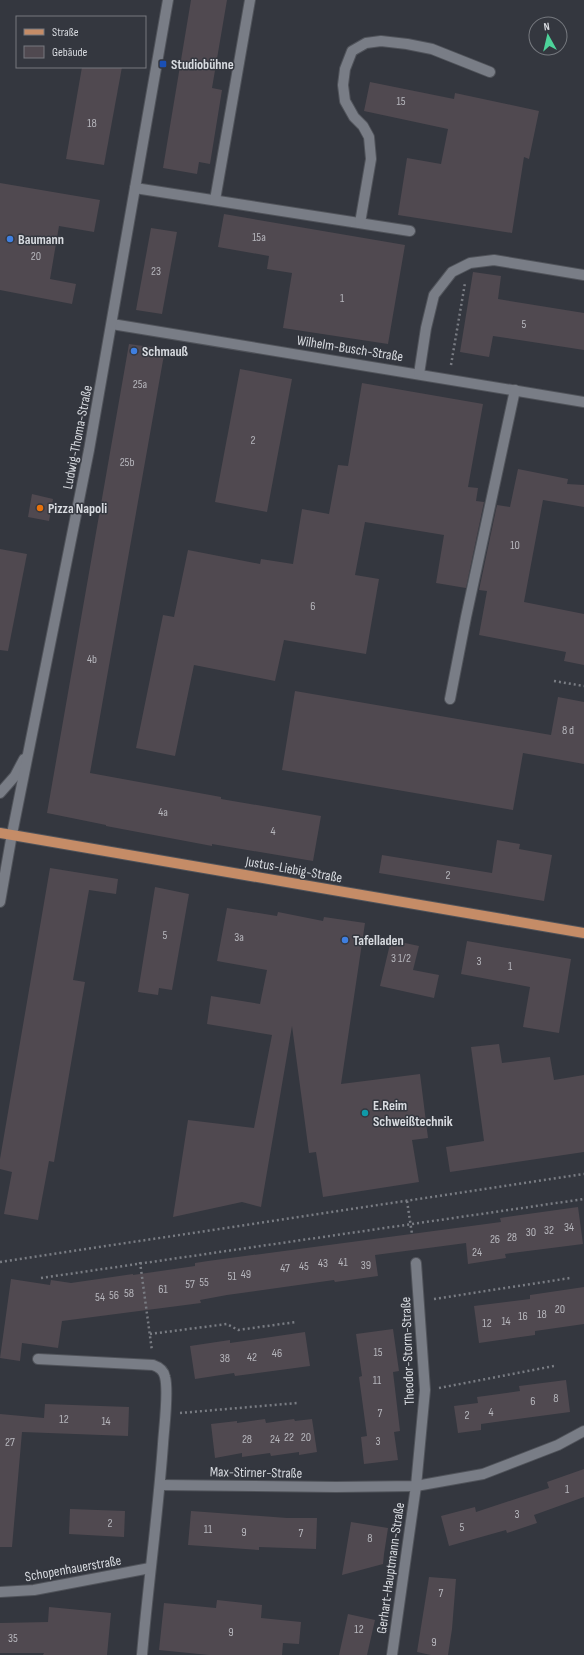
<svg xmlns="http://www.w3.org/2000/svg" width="584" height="1655" font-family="'Sofia Sans Condensed',sans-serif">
  <rect width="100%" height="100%" fill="#34373f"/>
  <g fill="#504950">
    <path d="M191,0H227L212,88L222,90L210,164L199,162L197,174L163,168Z"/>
    <path d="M82,67H122L104,165L66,159Z"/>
    <path d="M370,82L454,99L455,93L539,111L529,159L524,157L512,233L398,215L407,158L441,164L448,129L364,111Z"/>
    <path d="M0,183L100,200L94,232L59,226L50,279L76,284L72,304L0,290Z"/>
    <path d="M224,214L405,245L388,344L283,328L292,273L267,269L269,256L218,247Z"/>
    <path d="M151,228L177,232L162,314L136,310Z"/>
    <path d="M473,272L501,276L498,299L584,313V350L493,336L489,357L460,352Z"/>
    <path d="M129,344L165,349L90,773L221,797V799L321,816L313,861L212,844V846L106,826V825L47,813Z"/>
    <path d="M240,369L292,379L267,512L215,502Z"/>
    <path d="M362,383L483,404L468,487L478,488L476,501L484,502L466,588L436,583L444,535L365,522L355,575L379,579L366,654L284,640L275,681L194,665L175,756L136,748L163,615L174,617L188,550L260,564L261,559L293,564L302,509L329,514L338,465L348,466Z"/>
    <path d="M518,469L568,479L567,484L584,485V507L543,500L524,602L584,614V665L564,661L566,652L479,635L487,591L479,590L497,505L510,507Z"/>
    <path d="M32,494L53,499L49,521L28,517Z"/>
    <path d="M0,549L27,554L8,651L0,650Z"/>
    <path d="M295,691L551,735L558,697L584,702V764L523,753L513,810L282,770Z"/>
    <path d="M497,840L520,844L519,849L552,855L544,901L379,873L382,855L492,873Z"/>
    <path d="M50,868L118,879L116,894L89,890L73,980L85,982L54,1162L49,1161L38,1220L4,1214L12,1172L0,1169V1159Z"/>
    <path d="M155,887L189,894L172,990L159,988L158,995L138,992Z"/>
    <path d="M227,908L277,916L278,912L323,921L324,917L365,923L341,1084L420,1074L428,1138L412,1140L419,1182L323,1197L316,1152L309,1153L292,1026L261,1207L242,1202L173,1217L188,1120L254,1128L272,1035L207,1024L211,996L260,1004L267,970L217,961Z"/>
    <path d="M391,940L419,946L413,970L439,975L434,998L380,986Z"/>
    <path d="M467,941L571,959L559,1033L523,1027L530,987L461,974Z"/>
    <path d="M499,1044L502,1063L550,1057L554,1080L584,1075V1152L450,1172L446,1147L484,1141L471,1047Z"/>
    <path d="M578,1207L583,1244L505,1254L506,1258L468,1264L466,1243L375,1255L378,1276L335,1282L334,1280L227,1295L200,1300L201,1303L62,1321L58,1348L22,1343L20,1361L0,1358L11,1279L50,1285L51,1280L71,1283L133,1274V1275L195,1266V1263L208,1261L501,1222L500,1218Z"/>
    <path d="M584,1287V1324L535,1331V1335L479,1343L474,1306L530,1299V1295Z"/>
    <path d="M393,1329L399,1371L393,1372L400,1431L394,1432L398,1460L364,1464L361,1437L367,1436L359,1377L362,1376L356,1334Z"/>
    <path d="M305,1332L310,1366L235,1376L234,1373L195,1379L190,1346L230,1340V1343Z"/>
    <path d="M566,1380L570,1412L481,1424V1430L458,1433L454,1406L478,1403L477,1397L520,1391L519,1386Z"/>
    <path d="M45,1404L129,1407L128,1436L22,1432L12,1547H0V1414L44,1418Z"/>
    <path d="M265,1419L266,1423L294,1419L295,1421L312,1419L317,1452L299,1455V1452L271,1456L270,1453L242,1457V1453L215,1458L211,1424L237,1421V1423Z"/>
    <path d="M584,1469V1497L534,1515L537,1523L507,1533L506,1530L449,1546L441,1516L475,1507L476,1512L549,1488L547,1482Z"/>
    <path d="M70,1509L125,1511L124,1537L69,1534Z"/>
    <path d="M191,1511L287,1518H317L316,1549L259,1547V1550L188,1545Z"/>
    <path d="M351,1522L388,1528L384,1554L383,1564L342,1575Z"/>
    <path d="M429,1577L456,1579L452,1629L448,1655H431L417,1652Z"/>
    <path d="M217,1600L262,1605L261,1618L301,1622L299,1644L283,1643L282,1655H209L159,1650L164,1603L216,1608Z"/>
    <path d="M49,1607L111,1613L107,1655H43L44,1653H0V1623L48,1622Z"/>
    <path d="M348,1614L375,1620L367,1655H339Z"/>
  </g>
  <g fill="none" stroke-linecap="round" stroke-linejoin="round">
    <g stroke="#50535a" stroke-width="12">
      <g id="minor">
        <path d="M135,188L410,231"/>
        <path d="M215,200L250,0"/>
        <path d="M360,223L371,159L369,137L363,126L354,117L345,101L343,85L345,69L352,51L366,43L381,41L407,44L432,49L490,72"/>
        <path d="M112,324L584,402"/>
        <path d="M419,374L426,328L434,295L452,272L470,263L494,260L584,275"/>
        <path d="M450,699L466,617L515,390"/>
        <path d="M0,793L15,776L24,759"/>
        <path d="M0,902L12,834L89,450L168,0"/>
        <path d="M38,1359L153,1365C159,1367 164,1371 165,1377C169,1392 164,1427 163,1444C158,1514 148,1585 142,1655"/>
        <path d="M160,1485L336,1487L416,1486L483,1474L558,1445L584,1431"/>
        <path d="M0,1592L34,1590L150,1568"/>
        <path d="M392,1655L416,1486L425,1390L416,1263"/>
      </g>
    </g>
    <g stroke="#50535a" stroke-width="12">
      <path id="major" d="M0,833L584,933"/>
    </g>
    <g stroke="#797c83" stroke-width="2.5" stroke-dasharray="2 3" stroke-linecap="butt">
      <path d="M451,365L465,283"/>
      <path d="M554,681L584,686"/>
      <path d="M407,1201L412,1234"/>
      <path d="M0,1262L584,1174"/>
      <path d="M140,1262L152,1351"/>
      <path d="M41,1278L584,1199"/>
      <path d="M434,1299L570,1278"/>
      <path d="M150,1334L227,1324L238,1330L296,1322"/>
      <path d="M439,1388L554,1366"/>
      <path d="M180,1413L297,1403"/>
    </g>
    <use href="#minor" stroke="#797d86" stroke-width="10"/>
    <use href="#major" stroke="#c58c67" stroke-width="10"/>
  </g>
  <rect fill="#1a4fb4" stroke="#34373f" stroke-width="1.5" x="159" y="60" width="8" height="8" rx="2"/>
  <g fill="#3f7fe0" stroke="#34373f" stroke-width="1.5">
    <circle cx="10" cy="239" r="4"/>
    <circle cx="134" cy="351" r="4"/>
    <circle cx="345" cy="940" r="4"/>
  </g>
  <circle fill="#e8710a" stroke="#34373f" stroke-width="1.5" cx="40" cy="508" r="4"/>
  <circle fill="#0f9aa8" stroke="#34373f" stroke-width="1.5" cx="365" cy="1113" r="4"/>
  <g text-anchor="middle" stroke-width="3" stroke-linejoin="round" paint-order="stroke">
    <g font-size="12" fill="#b6b6bc">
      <text x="401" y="105">15</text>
      <text x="92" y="127">18</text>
      <text x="259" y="241">15a</text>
      <text x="36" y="260">20</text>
      <text x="156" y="275">23</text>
      <text x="342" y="302">1</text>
      <text x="524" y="328">5</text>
      <text x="140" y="388">25a</text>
      <text x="253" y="444">2</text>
      <text x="127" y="466">25b</text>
      <text x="515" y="549">10</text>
      <text x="313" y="610">6</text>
      <text x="92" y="663">4b</text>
      <text x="568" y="734">8 d</text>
      <text x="163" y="816">4a</text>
      <text x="273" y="835">4</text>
      <text x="448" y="879">2</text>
      <text x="165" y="939">5</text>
      <text x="239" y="941">3a</text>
      <text x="401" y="962">3 1/2</text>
      <text x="479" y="965">3</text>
      <text x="510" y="970">1</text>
      <text x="569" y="1231">34</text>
      <text x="549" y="1234">32</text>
      <text x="531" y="1236">30</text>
      <text x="512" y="1241">28</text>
      <text x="495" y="1243">26</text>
      <text x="477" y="1256">24</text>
      <text x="343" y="1266">41</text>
      <text x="323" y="1267">43</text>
      <text x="366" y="1269">39</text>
      <text x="304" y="1270">45</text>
      <text x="285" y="1272">47</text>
      <text x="246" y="1278">49</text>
      <text x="232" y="1280">51</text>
      <text x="204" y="1286">55</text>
      <text x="190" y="1288">57</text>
      <text x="163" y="1293">61</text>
      <text x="129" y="1297">58</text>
      <text x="114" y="1299">56</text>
      <text x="100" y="1301">54</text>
      <text x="560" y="1313">20</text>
      <text x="542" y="1318">18</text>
      <text x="523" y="1320">16</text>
      <text x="506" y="1325">14</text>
      <text x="487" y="1327">12</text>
      <text x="378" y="1356">15</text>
      <text x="277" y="1357">46</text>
      <text x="252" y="1361">42</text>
      <text x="225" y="1362">38</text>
      <text x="377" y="1384">11</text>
      <text x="556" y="1402">8</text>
      <text x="533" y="1405">6</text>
      <text x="491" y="1416">4</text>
      <text x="380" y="1417">7</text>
      <text x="467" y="1419">2</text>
      <text x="64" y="1423">12</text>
      <text x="106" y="1425">14</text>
      <text x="289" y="1441">22</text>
      <text x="306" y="1441">20</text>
      <text x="247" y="1443">28</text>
      <text x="275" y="1443">24</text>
      <text x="378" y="1445">3</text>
      <text x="10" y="1446">27</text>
      <text x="567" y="1493">1</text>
      <text x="517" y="1518">3</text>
      <text x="110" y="1527">2</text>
      <text x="462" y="1531">5</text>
      <text x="208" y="1533">11</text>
      <text x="244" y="1536">9</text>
      <text x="301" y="1537">7</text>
      <text x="370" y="1542">8</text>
      <text x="441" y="1597">7</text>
      <text x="359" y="1633">12</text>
      <text x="231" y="1636">9</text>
      <text x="13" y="1642">35</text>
      <text x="434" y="1646">9</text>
    </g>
    <g font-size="14" font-weight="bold" fill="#d8dbe0" stroke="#34373f" text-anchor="start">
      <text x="171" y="69">Studiobühne</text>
      <text x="18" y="244">Baumann</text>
      <text x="142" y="356">Schmauß</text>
      <text x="48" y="513">Pizza Napoli</text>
      <text x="353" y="945">Tafelladen</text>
      <text x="373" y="1110">E.Reim<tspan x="373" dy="16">Schweißtechnik</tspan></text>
    </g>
    <g font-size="14" fill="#d8dbe0" stroke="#34373f">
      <text transform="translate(350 348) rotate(9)" y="5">Wilhelm-Busch-Straße</text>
      <text transform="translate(77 437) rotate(-79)" y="5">Ludwig-Thoma-Straße</text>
      <text transform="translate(294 869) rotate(10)" y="5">Justus-Liebig-Straße</text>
      <text transform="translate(407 1351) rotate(-92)" y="5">Theodor-Storm-Straße</text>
      <text transform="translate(256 1472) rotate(1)" y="5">Max-Stirner-Straße</text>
      <text transform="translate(73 1568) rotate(-10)" y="5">Schopenhauerstraße</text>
      <text transform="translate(390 1568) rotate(-82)" y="5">Gerhart-Hauptmann-Straße</text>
    </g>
  </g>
  <rect x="16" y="16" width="130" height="52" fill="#34373f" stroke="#76797f"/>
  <rect x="24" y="29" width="20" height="6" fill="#c58c67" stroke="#76797f"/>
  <text x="52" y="36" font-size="12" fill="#d8dbe0">Straße</text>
  <rect x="24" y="46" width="20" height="12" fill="#504950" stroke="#76797f"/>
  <text x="52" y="56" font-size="12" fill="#d8dbe0">Gebäude</text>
  <g transform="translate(548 36) rotate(352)"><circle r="19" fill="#34373f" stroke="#76797f"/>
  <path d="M0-3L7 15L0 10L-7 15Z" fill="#4dd39a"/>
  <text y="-6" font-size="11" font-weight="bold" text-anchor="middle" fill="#d8dbe0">N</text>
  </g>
</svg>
